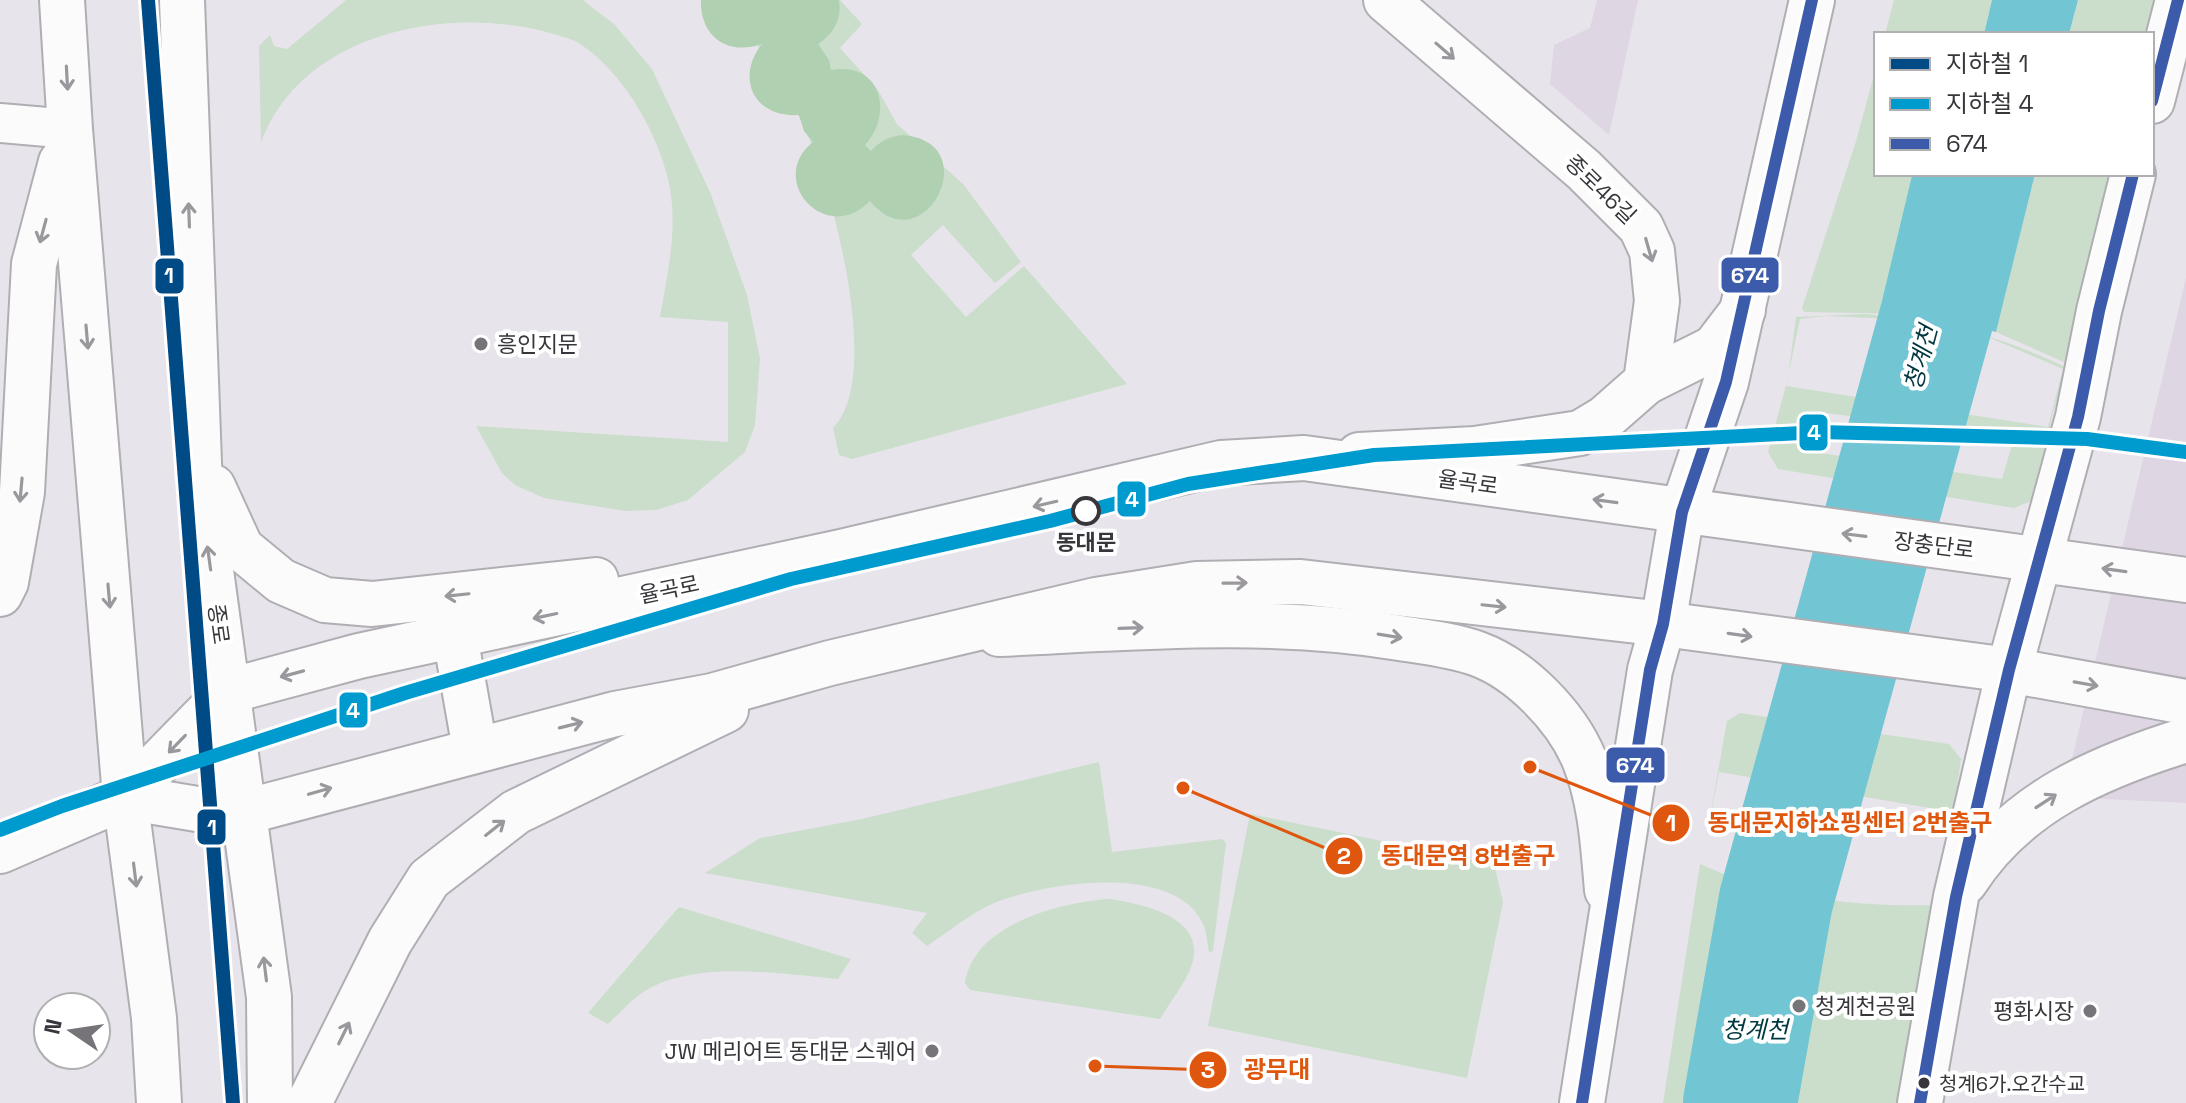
<svg xmlns="http://www.w3.org/2000/svg" width="2186" height="1103" font-family="'Space Grotesk','Noto Sans KR',sans-serif">
  <rect width="100%" height="100%" fill="#e8e4eb"/>
  <g fill="#ded6e3">
    <path d="M1597,0H1638L1609,135L1550,84L1554,45L1590,28Z"/>
    <path d="M2186,278V803L2063,797Z"/>
  </g>
  <g fill="#cadecb" fill-rule="evenodd">
    <path d="M346,0H583L593,8L614,24L652,69L710,192L747,295L760,359L755,425L745,452L688,500L656,510L626,511L544,498L515,485L502,473L476,426L728,442V322L660,317C668,272 679,225 668,179C656,129 620,67 575,41C470,0 304,24 261,143L259,46L270,35L274,46L287,49Z"/>
    <path d="M724,0H840L862,24L840,48L878,90L897,124L964,185L1021,262L995,283L943,225L911,255L966,317L1024,266L1127,384L852,459L839,455L833,428C883,378 833,193 807,134C787,87 756,40 724,0Z"/>
    <path d="M1894,0H1992L1984,34H1885Z"/>
    <path d="M2078,0H2163L2152,34H2069Z"/>
    <path d="M1876,68V174H1952L1918,314L1804,312L1802,308L1856,141Z"/>
    <path d="M2035,174H2119L2070,361L2066,363L1996,332Z"/>
    <path d="M1865,314C1937,319 2002,336 2067,368L2052,416L2036,499L2014,508L1778,469L1768,452L1788,378L1796,317ZM1825,316L1919,320L1988,337L2063,369L2048,427L1786,386L1800,319ZM1826,413L2013,438H2014L2002,479L1820,453Z"/>
    <path d="M1740,713L1949,744L1961,759L1940,908L1898,1103H1663L1700,864C1778,899 1854,907 1939,905L1953,812L1719,772L1706,839L1727,721Z"/>
    <path d="M1099,762L1112,852L1222,839L1226,843L1213,951L1209,952C1207,942 1207,931 1202,922C1172,862 1043,883 994,903C971,913 948,932 927,946L912,933L927,913L705,873L760,838L862,819Z"/>
    <path d="M1250,814L1494,864L1503,902L1467,1078L1208,1026Z"/>
    <path d="M1110,899C1142,904 1207,917 1192,964C1186,983 1170,1002 1160,1019L970,990L965,983C973,924 1061,902 1110,899Z"/>
    <path d="M679,907L851,959L838,979C781,974 689,958 639,995C628,1003 618,1015 608,1024L588,1013Z"/>
  </g>
  <path fill="#afd0b1" d="M701,0H839C842,19 834,33 818,44L829,60L831,70C881,61 894,113 865,145L871,151C881,140 895,133 910,136C984,149 922,264 870,201C825,247 766,179 813,142L804,131L799,115C754,118 735,78 762,44C728,56 700,37 701,0Z"/>
  <g fill="#72c5d3">
    <path d="M1992,0H2078L2069,34H1984Z"/>
    <path d="M1952,174H2035L1996,332L1918,314Z"/>
    <path d="M1747,889L1819,906L1808,941L1781,1103H1704L1728,959Z"/>
  </g>
  <g fill="none" stroke-linecap="round" stroke-linejoin="round">
    <path stroke="#72c5d3" stroke-width="114" d="M1740,1103L1776,900L1937,316L1971,174"/>
    <g stroke="#b0aeb3" stroke-width="42">
      <path id="service" d="M0,123L70,129"/>
    </g>
    <g stroke="#b0aeb3" stroke-width="48">
      <g id="minor">
        <path d="M1646,382L1714,348L1743,310"/>
        <path d="M1359,455L1475,449L1580,433L1605,418L1646,382L1657,301L1652,251L1641,227L1584,170L1386,0"/>
      </g>
    </g>
    <g stroke="#b0aeb3" stroke-width="48">
      <path id="tertiary" d="M999,634C1133,628 1267,616 1400,638C1425,642 1454,645 1478,654C1521,670 1566,716 1584,759C1601,801 1603,845 1607,890"/>
    </g>
    <g stroke="#b0aeb3" stroke-width="48">
      <g id="primary">
        <path d="M62,0L70,129L125,797L154,1018L159,1103"/>
        <path d="M182,0L200,490L269,997L270,1103"/>
        <path d="M2152,101L2178,0"/>
        <path d="M213,487L241,548L281,581L325,600L372,604L596,580"/>
        <path d="M0,594L6,582L22,492L34,264L61,162"/>
        <path d="M455,636L475,749"/>
        <path d="M125,797L197,809L245,812L615,714L712,696L830,663L1096,600L1197,584L1301,582L1663,624L2009,670L2186,702"/>
        <path d="M0,851L125,797L229,691L359,656L841,552L1221,463L1304,458L2186,580"/>
        <path d="M1965,882C2016,802 2099,767 2186,740"/>
        <path d="M309,1103L390,941L429,879L516,812L726,710"/>
        <path d="M1582,1103L1650,670L1663,624L1682,512L1726,382L1812,0"/>
        <path d="M1920,1103L1956,897L2009,670L2078,417L2099,311L2133,174"/>
      </g>
    </g>
    <use href="#service" stroke="#fcfbfc" stroke-width="38"/>
    <use href="#minor" stroke="#fcfbfc" stroke-width="44"/>
    <use href="#tertiary" stroke="#fcfbfc" stroke-width="44"/>
    <use href="#primary" stroke="#fcfbfc" stroke-width="44"/>
    <g stroke="#fff" stroke-width="18">
      <g id="bus-1">
        <path d="M2152,101L2178,0"/>
        <path d="M1582,1103L1650,670L1663,624L1682,512L1726,382L1812,0"/>
        <path d="M1920,1103L1956,897L2009,670L2078,417L2099,311L2133,174"/>
      </g>
    </g>
    <use href="#bus-1" stroke="#3d5bab" stroke-width="12"/>
    <g stroke="#fff" stroke-width="20">
      <path id="metro-1" d="M148,0L233,1103"/>
    </g>
    <g stroke="#fff" stroke-width="20">
      <path id="metro-2" d="M0,830L62,806L405,693L791,579L1050,521L1188,484L1374,455L1820,432L2087,439L2186,452"/>
    </g>
    <use href="#metro-1" stroke="#004a85" stroke-width="14"/>
    <use href="#metro-2" stroke="#009bce" stroke-width="14"/>
  </g>
  <defs><path id="oneway-shaft" d="M-6 0H5M1.5-3L5.5 0L1.5 3" fill="none" stroke-width="1.6" stroke-linecap="round" stroke-linejoin="round" transform="scale(2)"/></defs>
  <g stroke="#9a989c">
    <use href="#oneway-shaft" transform="translate(1445 51) rotate(41)"/>
    <use href="#oneway-shaft" transform="translate(67 78) rotate(87)"/>
    <use href="#oneway-shaft" transform="translate(189 215) rotate(-92)"/>
    <use href="#oneway-shaft" transform="translate(43 231) rotate(105)"/>
    <use href="#oneway-shaft" transform="translate(1649 250) rotate(74)"/>
    <use href="#oneway-shaft" transform="translate(87 337) rotate(85)"/>
    <use href="#oneway-shaft" transform="translate(21 490) rotate(95)"/>
    <use href="#oneway-shaft" transform="translate(1605 501) rotate(-172)"/>
    <use href="#oneway-shaft" transform="translate(1045 504) rotate(167)"/>
    <use href="#oneway-shaft" transform="translate(1854 535) rotate(-173)"/>
    <use href="#oneway-shaft" transform="translate(209 558) rotate(-98)"/>
    <use href="#oneway-shaft" transform="translate(2114 570) rotate(-172)"/>
    <use href="#oneway-shaft" transform="translate(1235 583) rotate(-1)"/>
    <use href="#oneway-shaft" transform="translate(457 595) rotate(174)"/>
    <use href="#oneway-shaft" transform="translate(109 596) rotate(85)"/>
    <use href="#oneway-shaft" transform="translate(1494 606) rotate(6)"/>
    <use href="#oneway-shaft" transform="translate(545 616) rotate(168)"/>
    <use href="#oneway-shaft" transform="translate(1131 628) rotate(-2)"/>
    <use href="#oneway-shaft" transform="translate(1740 635) rotate(8)"/>
    <use href="#oneway-shaft" transform="translate(1390 636) rotate(9)"/>
    <use href="#oneway-shaft" transform="translate(292 674) rotate(165)"/>
    <use href="#oneway-shaft" transform="translate(2086 684) rotate(10)"/>
    <use href="#oneway-shaft" transform="translate(571 725) rotate(-14)"/>
    <use href="#oneway-shaft" transform="translate(177 744) rotate(134)"/>
    <use href="#oneway-shaft" transform="translate(320 791) rotate(-16)"/>
    <use href="#oneway-shaft" transform="translate(2046 801) rotate(-33)"/>
    <use href="#oneway-shaft" transform="translate(495 828) rotate(-38)"/>
    <use href="#oneway-shaft" transform="translate(135 875) rotate(83)"/>
    <use href="#oneway-shaft" transform="translate(265 969) rotate(-97)"/>
    <use href="#oneway-shaft" transform="translate(344 1033) rotate(-64)"/>
  </g>
  <g fill="#767379" stroke="#fff" stroke-width="3">
    <circle cx="481" cy="344" r="8"/>
    <circle cx="1799" cy="1006" r="8"/>
    <circle cx="2090" cy="1011" r="8"/>
    <circle cx="932" cy="1051" r="8"/>
  </g>
  <circle fill="#fff" stroke="#39363b" stroke-width="4" cx="1086" cy="511" r="13"/>
  <circle fill="#39363b" stroke="#fff" stroke-width="3" cx="1924" cy="1083" r="7"/>
  <g text-anchor="middle" stroke-width="8" stroke-linejoin="round" paint-order="stroke">
    <g font-size="20" fill="#39363b" stroke="#fff" text-anchor="start">
      <text x="1939" y="1091">청계6가.오간수교</text>
    </g>
    <g font-size="22" fill="#39363b" stroke="#fff">
      <text transform="translate(1601 189) rotate(44)" y="8">종로46길</text>
      <text transform="translate(1468 482) rotate(8)" y="8">율곡로</text>
      <text transform="translate(1934 545) rotate(7)" y="8">장충단로</text>
      <text transform="translate(669 589) rotate(-12)" y="8">율곡로</text>
      <text transform="translate(219 624) rotate(82)" y="8">종로</text>
    </g>
    <g font-size="22" fill="#39363b" stroke="#fff" text-anchor="start">
      <text x="497" y="352">흥인지문</text>
      <text x="1815" y="1014">청계천공원</text>
      <text x="2074" y="1019" text-anchor="end">평화시장</text>
      <text x="916" y="1059" text-anchor="end">JW 메리어트 동대문 스퀘어</text>
    </g>
    <g font-size="22" font-weight="bold" fill="#39363b" stroke="#fff">
      <text x="1086" y="550">동대문</text>
    </g>
    <g font-size="24" font-style="italic" fill="#00383f" stroke="#fff">
      <text transform="translate(1921 358) rotate(-75)" y="8">청계천</text>
      <text x="1755" y="1038">청계천</text>
    </g>
  </g>
  <path fill="none" stroke="#df570e" stroke-width="3" d="M1530 767L1671 823M1183 788L1344 856M1095 1066L1208 1070"/>
  <g fill="#df570e" stroke="#fff" stroke-width="3">
    <circle cx="1530" cy="767" r="8"/>
    <circle cx="1183" cy="788" r="8"/>
    <circle cx="1095" cy="1066" r="8"/>
    <circle cx="1671" cy="823" r="20"/>
    <circle cx="1344" cy="856" r="20"/>
    <circle cx="1208" cy="1070" r="20"/>
  </g>
  <g font-size="24" text-anchor="middle" font-weight="bold" fill="#fff">
    <text x="1671" y="831">1</text>
    <text x="1344" y="864">2</text>
    <text x="1208" y="1078">3</text>
  </g>
  <g font-size="24" text-anchor="middle" font-weight="bold" fill="#df570e" stroke="#fff" stroke-width="8" stroke-linejoin="round" paint-order="stroke">
    <text x="1850" y="831">동대문지하쇼핑센터 2번출구</text>
    <text x="1468" y="864">동대문역 8번출구</text>
    <text x="1277" y="1078">광무대</text>
  </g>
  <g stroke="#fff" stroke-width="3">
    <rect x="1720" y="256" width="60" height="38" rx="8" fill="#3d5bab"/>
    <rect x="154" y="257" width="31" height="38" rx="8" fill="#004a85"/>
    <rect x="1798" y="413" width="31" height="39" rx="8" fill="#009bce"/>
    <rect x="1116" y="480" width="31" height="38" rx="8" fill="#009bce"/>
    <rect x="338" y="691" width="31" height="38" rx="8" fill="#009bce"/>
    <rect x="1605" y="746" width="61" height="38" rx="8" fill="#3d5bab"/>
    <rect x="196" y="808" width="31" height="38" rx="8" fill="#004a85"/>
  </g>
  <g font-size="22" text-anchor="middle" font-weight="bold" fill="#fff">
    <text x="1750" y="283">674</text>
    <text x="169" y="283">1</text>
    <text x="1814" y="440">4</text>
    <text x="1132" y="507">4</text>
    <text x="353" y="718">4</text>
    <text x="1635" y="773">674</text>
    <text x="212" y="835">1</text>
  </g>
  <rect x="1874" y="32" width="280" height="144" fill="#ffffff" stroke="#b0afb1" stroke-width="2"/>
  <rect x="1890" y="58" width="40" height="12" fill="#004a85" stroke="#b0afb1" stroke-width="2"/>
  <text x="1946" y="72" font-size="24" fill="#39363b">지하철 1</text>
  <rect x="1890" y="98" width="40" height="12" fill="#009bce" stroke="#b0afb1" stroke-width="2"/>
  <text x="1946" y="112" font-size="24" fill="#39363b">지하철 4</text>
  <rect x="1890" y="138" width="40" height="12" fill="#3d5bab" stroke="#b0afb1" stroke-width="2"/>
  <text x="1946" y="152" font-size="24" fill="#39363b">674</text>
  <g transform="translate(72 1031) rotate(283)"><circle r="38" fill="#ffffff" stroke="#b0afb1" stroke-width="2"/>
  <path d="M0-6L14 30L0 20L-14 30Z" fill="#767379"/>
  <text y="-12" font-size="22" font-weight="bold" text-anchor="middle" fill="#39363b">N</text>
  </g>
</svg>
